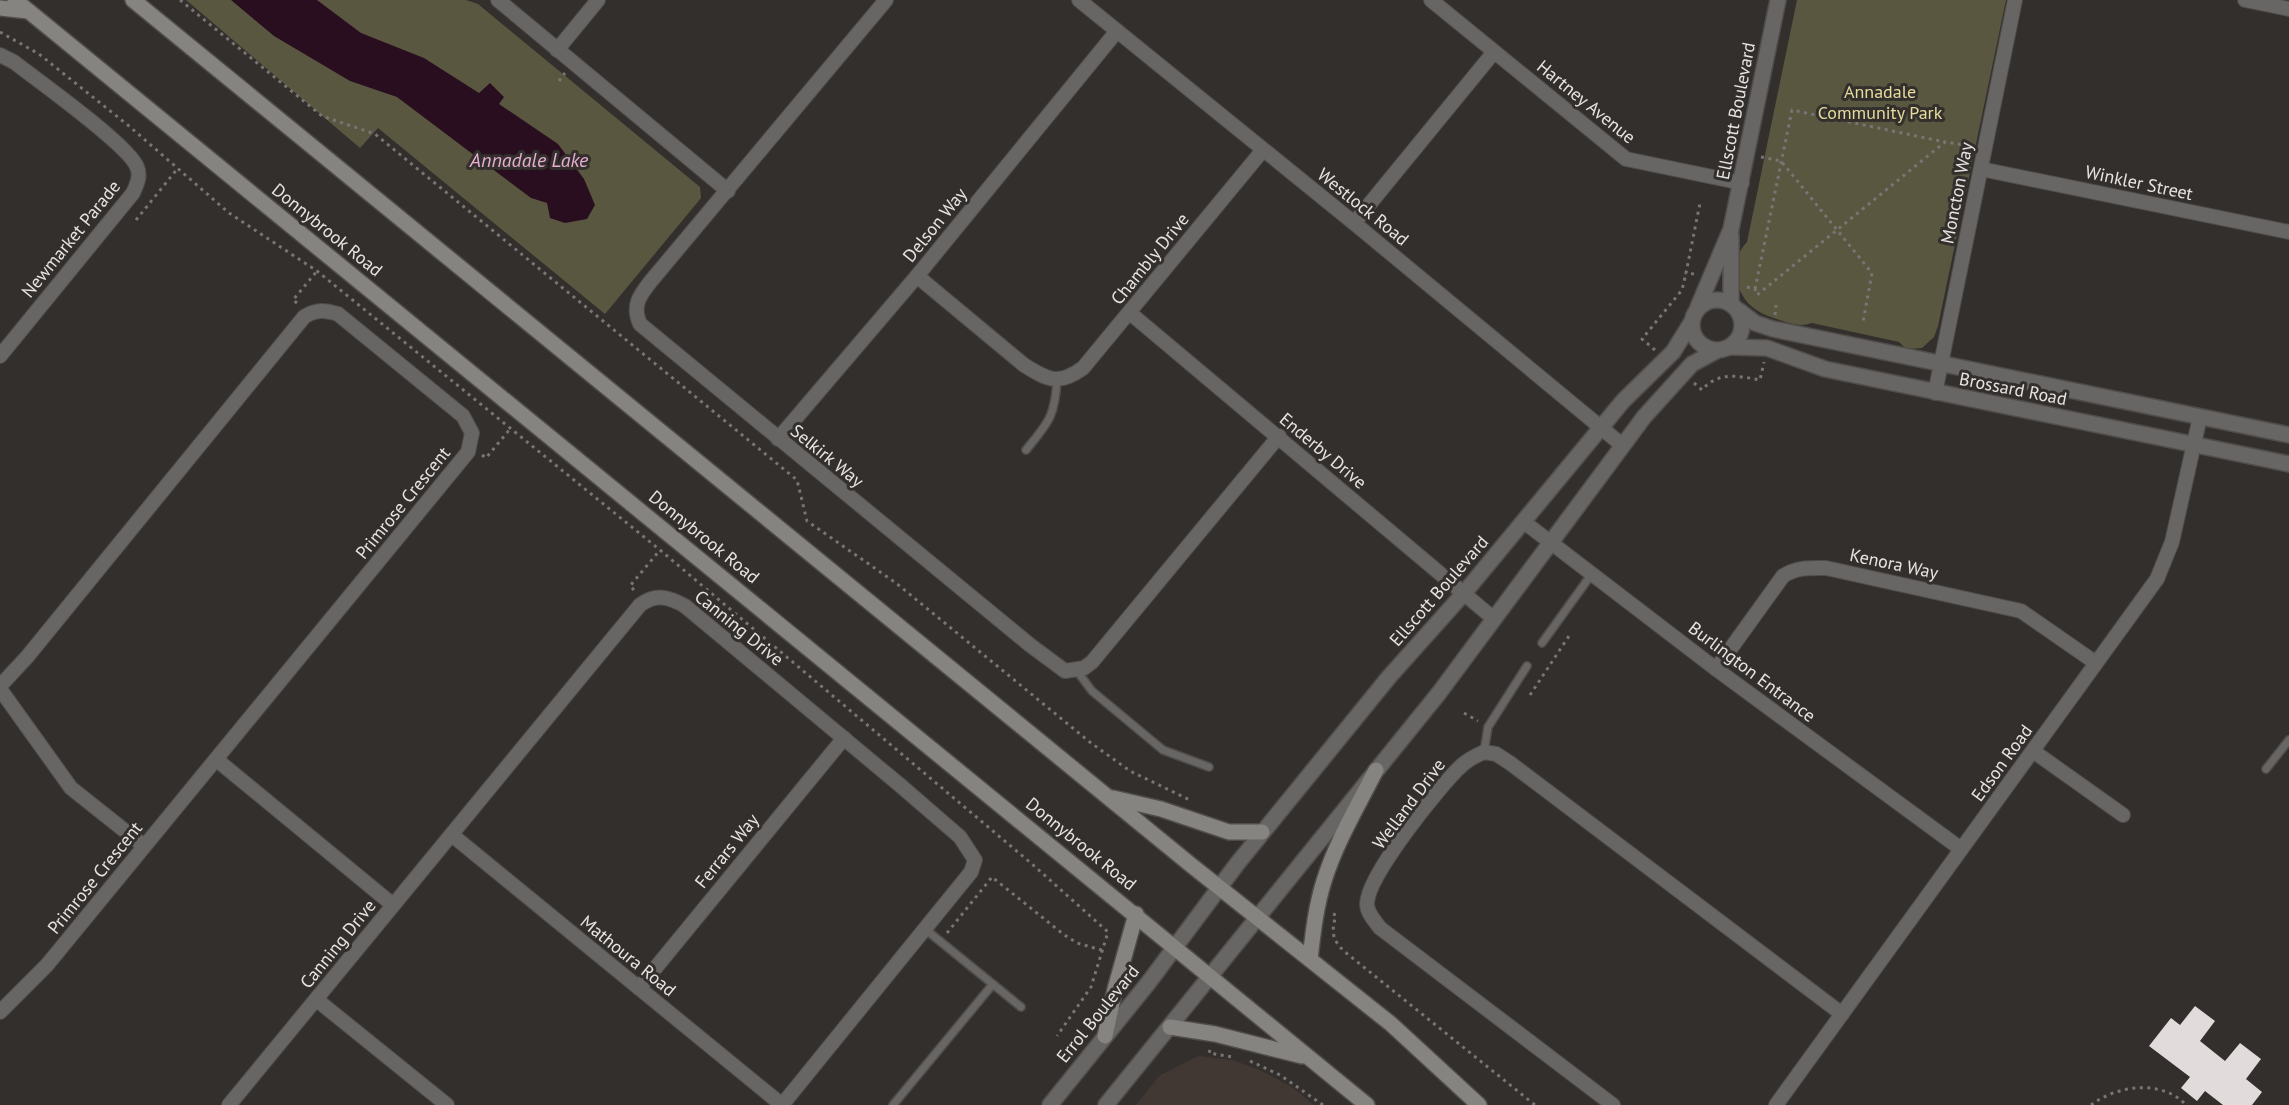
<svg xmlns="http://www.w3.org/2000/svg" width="2289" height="1105" font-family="'PT Sans',sans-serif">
  <rect width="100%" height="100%" fill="#332f2d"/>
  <path fill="#413733" d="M1198,1056L1233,1060L1264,1072L1295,1089L1314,1105H1136L1159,1076Z"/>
  <g fill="#5a5740">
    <path d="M186,0H466L478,4L700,187L701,198L605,314L378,128L360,148Z"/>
    <path d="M1797,0H2006L1938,326L1934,337L1922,348L1906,349L1899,342L1812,323C1800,327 1792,324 1780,320C1753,313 1735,298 1737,267C1738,255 1739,251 1747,242Z"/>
  </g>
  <path fill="#290e20" d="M231,0H317L361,33L424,58L479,93L490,83L504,97L499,104L558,144L584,179L595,205L587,219L565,223L550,218L547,203L531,198L397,97L350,81L274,36Z"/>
  <path fill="#e1dbdb" d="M2195,1006L2215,1021L2200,1041L2225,1061L2240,1043L2261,1059L2246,1079L2262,1092L2252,1105H2223L2205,1091L2197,1101L2181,1088L2190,1077L2149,1046L2171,1018L2180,1025Z"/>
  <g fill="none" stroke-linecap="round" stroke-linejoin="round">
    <g stroke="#504c4a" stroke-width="10">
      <g id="service">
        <path d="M1026,450C1048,423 1055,417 1057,380"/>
        <path d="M1542,643L1591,575"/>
        <path d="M1077,671L1092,691L1163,750L1209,767"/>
        <path d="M1484,752L1488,727L1527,666"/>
        <path d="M2266,769L2289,740"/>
        <path d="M925,929L1021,1007"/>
        <path d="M893,1105L993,984"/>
      </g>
    </g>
    <g stroke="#504c4a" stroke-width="16">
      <g id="minor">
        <path d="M498,0L728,191"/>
        <path d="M886,0L651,281C639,296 632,306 640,324L1030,645L1065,671L1084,668L1092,662L1279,436"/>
        <path d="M1079,0L1354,223L1622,445"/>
        <path d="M1431,0L1626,159L1742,183"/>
        <path d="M2245,0L2289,9"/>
        <path d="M557,50L598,0"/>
        <path d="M0,55L14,62C37,80 129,145 137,167C141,176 137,184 133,193L0,356"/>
        <path d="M1981,169L2289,232"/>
        <path d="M1354,223L1494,52"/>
        <path d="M917,276L1024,365C1048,380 1058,386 1083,368L1263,150"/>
        <path d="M1130,313L1493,618"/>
        <path d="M1935,393L2015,0"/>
        <path d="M778,439L917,276L1117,31"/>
        <path d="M1524,522L1716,669L1961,849"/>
        <path d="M1716,669L1783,576C1797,567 1809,568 1826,568L2021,611L2096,663"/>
        <path d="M0,686L27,657L304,317C316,309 325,310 338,314L463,416L472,433L468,452L47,965L0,1012"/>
        <path d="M0,689L71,788L144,846"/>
        <path d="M2033,751L2123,815"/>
        <path d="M217,760L393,905"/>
        <path d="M452,835L782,1105"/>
        <path d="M639,988L844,738"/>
        <path d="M317,1000L447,1105"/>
        <path d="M229,1105L640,605C656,593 669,597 685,606L901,786L960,837L975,860L971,872L782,1105"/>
        <path d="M1613,1105L1380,928C1375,921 1367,913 1367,904C1367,876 1439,787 1460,767C1467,760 1475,756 1484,752L1496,754L1510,763L1842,1014"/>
        <path d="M1776,1105L2157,579L2172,542L2200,417"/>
      </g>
    </g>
    <g stroke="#504c4a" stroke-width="18">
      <g id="tertiary">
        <circle cx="1717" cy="325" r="25"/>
        <path d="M1731,304V235"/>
        <path d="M1698,307L1731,229L1778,0"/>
        <path d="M1738,310L1755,323L1773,329L2289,435"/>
        <path d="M1731,347L1767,348L1825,369L2289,464"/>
        <path d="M1050,1105L1149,982L1237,864L1389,677L1465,592L1623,401L1673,352L1691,323"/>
        <path d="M1106,1105L1439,693L1644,417L1692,364L1716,351"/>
      </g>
    </g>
    <g stroke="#504c4a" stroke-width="18">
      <g id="secondary">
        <path d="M15,0L1367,1105"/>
        <path d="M133,0L1191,865L1391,1024L1479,1105"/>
        <path d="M0,8L28,11"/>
        <path d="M1113,798L1161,809L1229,832H1262"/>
        <path d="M1310,959C1313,933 1316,906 1324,881C1336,842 1358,806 1376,770"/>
        <path d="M1170,1027L1215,1034L1302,1056"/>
        <path d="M1105,1036L1115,989L1136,914"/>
      </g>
    </g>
    <g stroke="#797574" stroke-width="3" stroke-dasharray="3 4.5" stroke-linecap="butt">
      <path d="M180,0L322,116L375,134L797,480L807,521L896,583L1091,743L1130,771L1190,800"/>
      <path d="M0,32L39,54L129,126L229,213L317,271L660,550L1032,864L1108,932L1091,987L1057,1036"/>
      <path d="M559,81L565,73"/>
      <path d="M1761,157L1781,161L1872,273L1863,322"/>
      <path d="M136,220L178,168"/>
      <path d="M1694,274L1686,273L1700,203"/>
      <path d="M1747,287L1755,289L1757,295L1945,142L1971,146"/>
      <path d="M1755,289L1792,110L1945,142"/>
      <path d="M297,303L293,300L317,271"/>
      <path d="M1775,315L1776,305"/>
      <path d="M1655,350L1642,339L1682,290L1686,273"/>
      <path d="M1694,383L1702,390C1718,371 1739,376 1760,380L1764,362"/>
      <path d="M482,455L486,458L510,429"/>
      <path d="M634,590L630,586L660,550"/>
      <path d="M1530,695L1569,636"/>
      <path d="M1464,713L1478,721"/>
      <path d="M1333,914L1336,915C1331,932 1332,940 1345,952L1535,1105"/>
      <path d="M947,933L992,877L1063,934L1077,943L1105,951"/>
      <path d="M1210,1050L1209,1053L1232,1057"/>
      <path d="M1250,1061L1280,1075L1323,1105"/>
      <path d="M2091,1105C2117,1085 2162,1079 2186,1105"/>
    </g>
    <use href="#service" stroke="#676664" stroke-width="7"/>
    <use href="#minor" stroke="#676664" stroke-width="14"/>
    <use href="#tertiary" stroke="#676664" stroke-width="15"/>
    <use href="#secondary" stroke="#868481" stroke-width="15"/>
  </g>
  <g text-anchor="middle" stroke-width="6" stroke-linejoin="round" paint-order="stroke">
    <g font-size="18" fill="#e6dc9d" stroke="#332f2d">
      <text x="1880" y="98">Annadale<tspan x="1880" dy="21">Community Park</tspan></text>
    </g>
    <g font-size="18" fill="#e7e4e3" stroke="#332f2d">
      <text transform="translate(1586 102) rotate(39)" y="6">Hartney Avenue</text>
      <text transform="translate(1736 111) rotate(-79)" y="6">Ellscott Boulevard</text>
      <text transform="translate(2139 183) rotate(12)" y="6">Winkler Street</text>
      <text transform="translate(1957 193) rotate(-79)" y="6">Moncton Way</text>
      <text transform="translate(1363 207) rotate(39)" y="6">Westlock Road</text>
      <text transform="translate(935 225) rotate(-51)" y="6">Delson Way</text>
      <text transform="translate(327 230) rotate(39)" y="6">Donnybrook Road</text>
      <text transform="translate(71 239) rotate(-51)" y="6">Newmarket Parade</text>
      <text transform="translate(1150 259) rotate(-51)" y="6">Chambly Drive</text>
      <text transform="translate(2013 389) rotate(11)" y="6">Brossard Road</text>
      <text transform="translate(1323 451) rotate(40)" y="6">Enderby Drive</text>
      <text transform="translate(827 456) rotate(39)" y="6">Selkirk Way</text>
      <text transform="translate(403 503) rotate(-51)" y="6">Primrose Crescent</text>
      <text transform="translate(704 537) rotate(39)" y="6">Donnybrook Road</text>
      <text transform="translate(1894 564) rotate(12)" y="6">Kenora Way</text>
      <text transform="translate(1439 591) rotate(-49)" y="6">Ellscott Boulevard</text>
      <text transform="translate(739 628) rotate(39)" y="6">Canning Drive</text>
      <text transform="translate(1752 672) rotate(37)" y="6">Burlington Entrance</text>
      <text transform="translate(2002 763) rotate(-54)" y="6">Edson Road</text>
      <text transform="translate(1409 804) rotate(-53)" y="6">Welland Drive</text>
      <text transform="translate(1081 844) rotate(39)" y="6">Donnybrook Road</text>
      <text transform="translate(727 851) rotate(-51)" y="6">Ferrars Way</text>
      <text transform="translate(95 878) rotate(-51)" y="6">Primrose Crescent</text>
      <text transform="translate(338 944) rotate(-51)" y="6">Canning Drive</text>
      <text transform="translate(628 956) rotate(39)" y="6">Mathoura Road</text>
      <text transform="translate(1098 1014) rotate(-51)" y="6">Errol Boulevard</text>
    </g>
    <g font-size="20" font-style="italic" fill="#e7acd0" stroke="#332f2d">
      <text x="529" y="167">Annadale Lake</text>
    </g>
  </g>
</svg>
